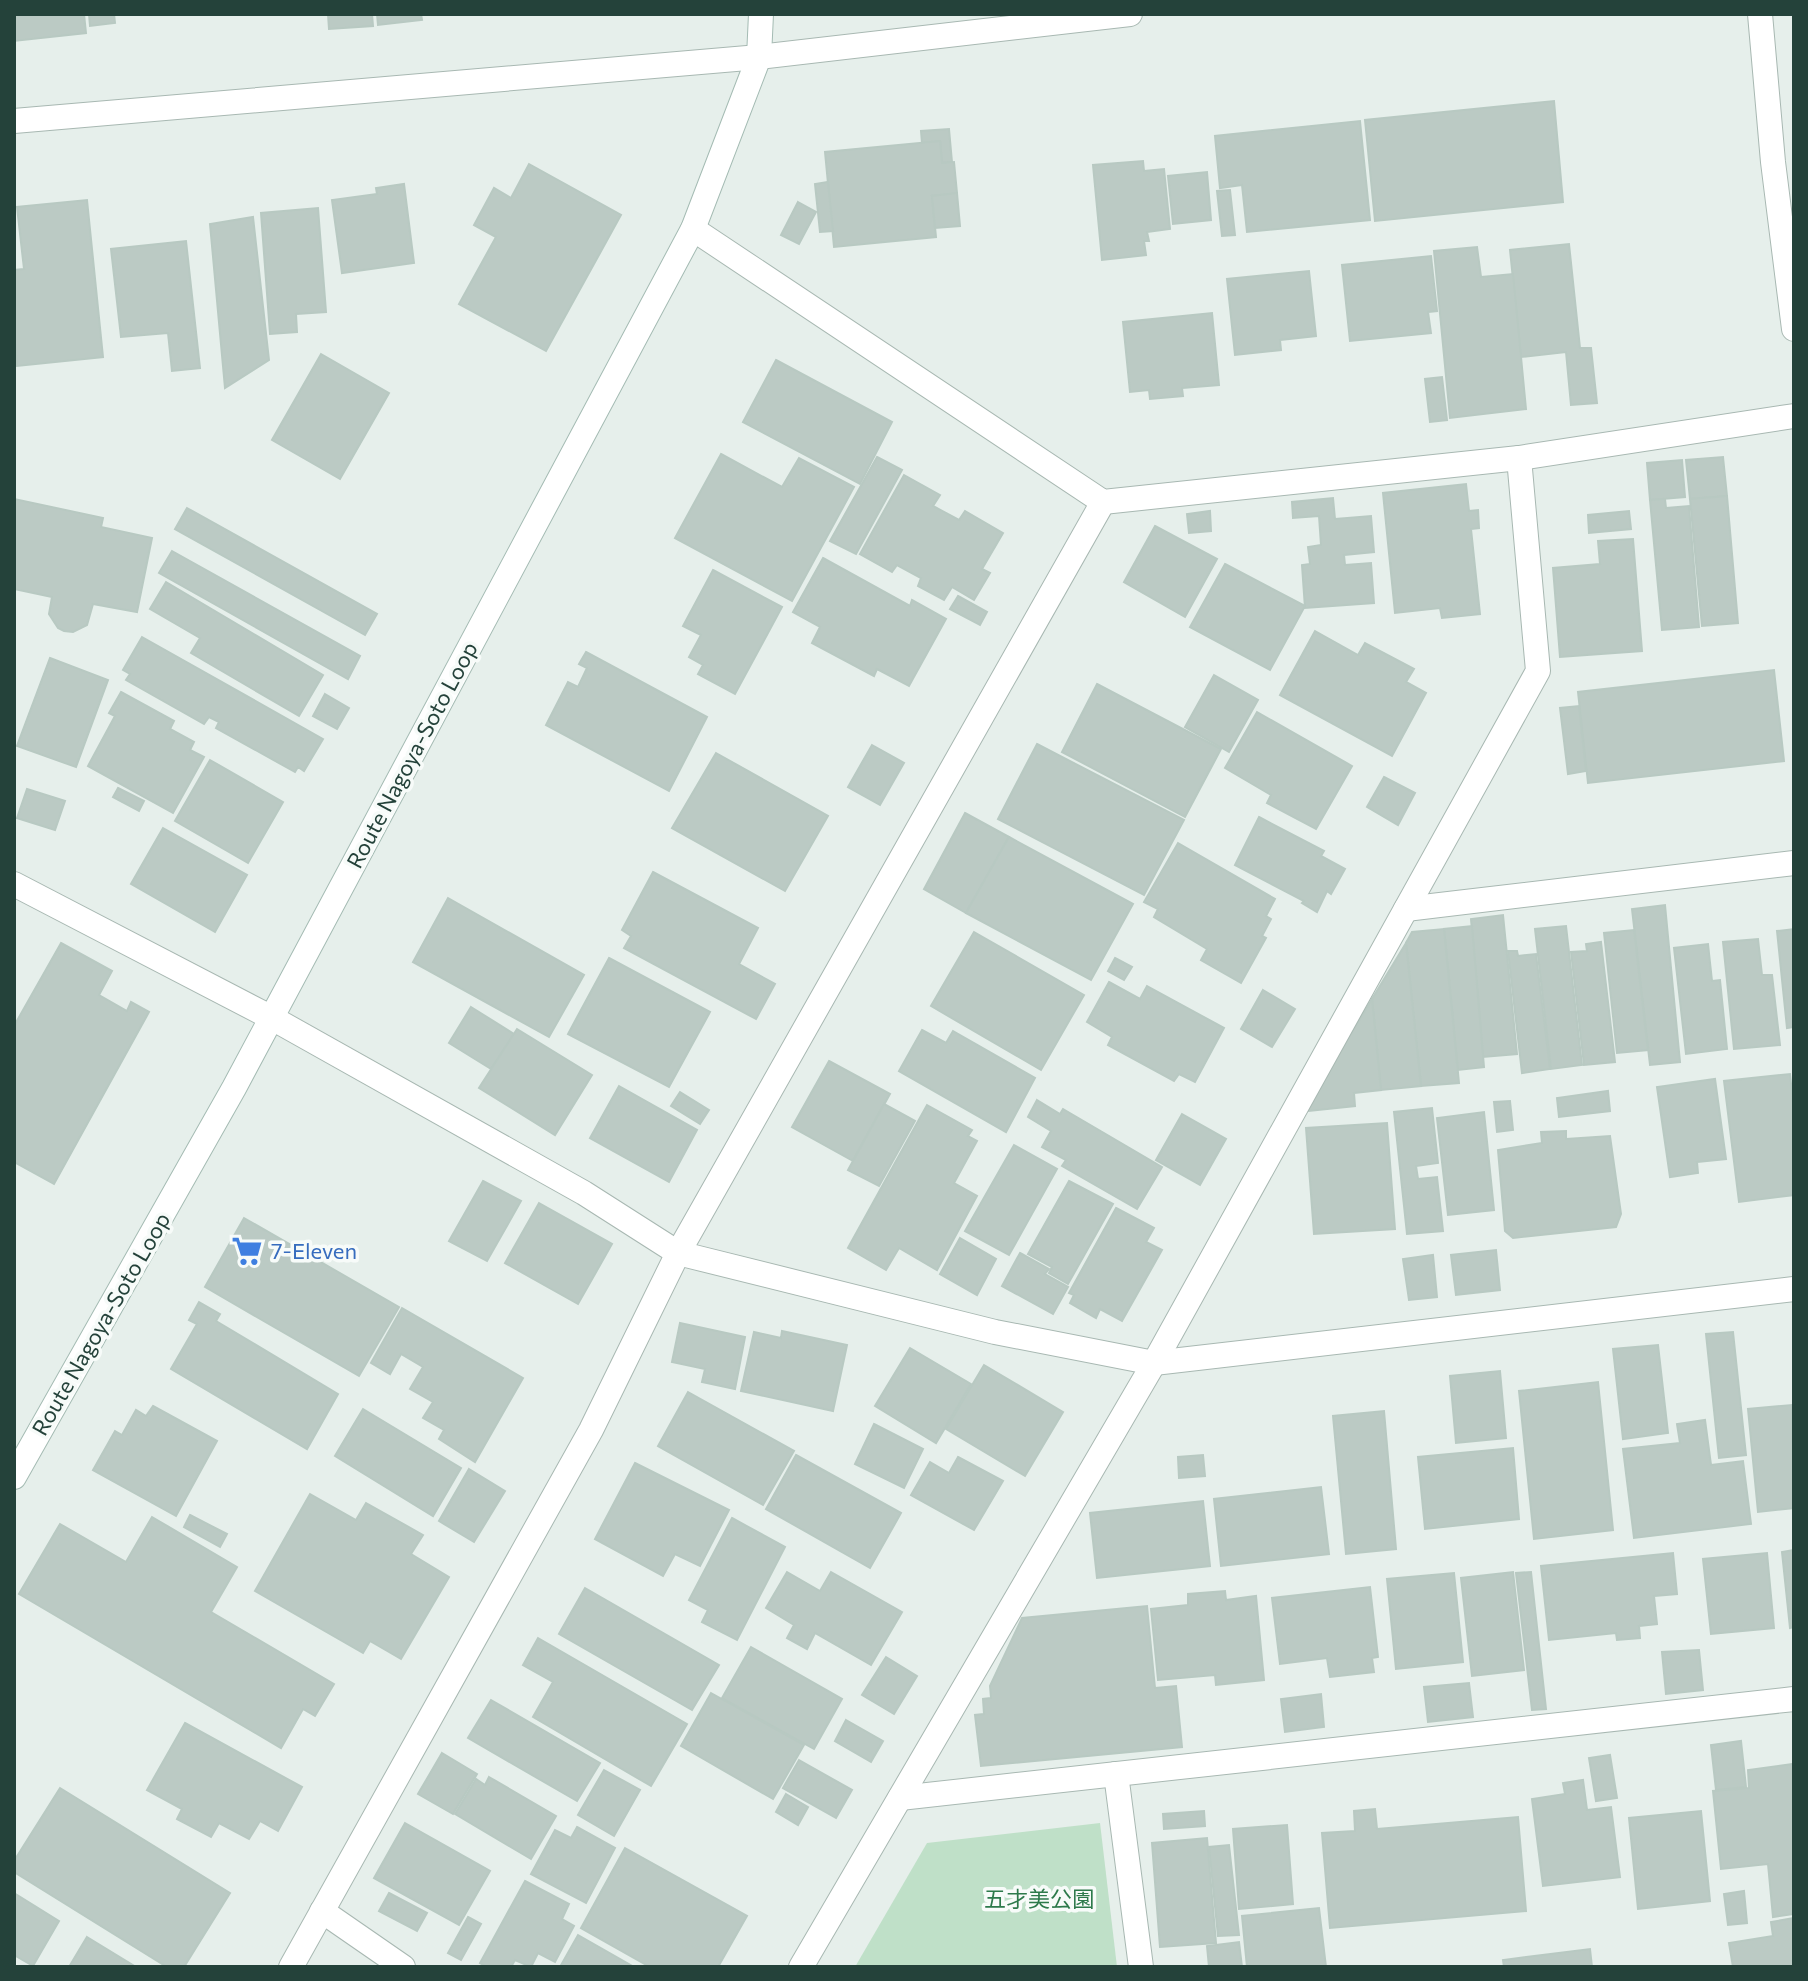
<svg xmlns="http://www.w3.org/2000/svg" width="1808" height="1981" font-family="Commissioner,'Noto Sans JP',sans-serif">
  <rect width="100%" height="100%" fill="#e6efeb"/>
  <path fill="#bfe0c8" d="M1100,1823L1117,1967H855L927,1843Z"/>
  <g fill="#bbcac4" stroke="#b8c9c2" stroke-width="2">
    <path d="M14,14H84L86,33L14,41Z"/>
    <path d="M89,14H114L115,23L90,26Z"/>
    <path d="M328,14H372L373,26L329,29Z"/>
    <path d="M377,14H421L422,20L378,25Z"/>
    <path d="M1554,101L1563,202L1375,221L1365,120Z"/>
    <path d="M1360,121L1370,220L1247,232L1242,185L1220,188L1215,136Z"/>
    <path d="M949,129L952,162L942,163L940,141L922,143L921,131Z"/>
    <path d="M940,141L942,163L954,162L957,193L932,196L936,237L834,247L825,152Z"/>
    <path d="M1143,161L1144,171L1164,169L1170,229L1147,232L1149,241H1144L1146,255L1102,260L1093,165Z"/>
    <path d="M529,164L621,215L546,351L459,304L496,237L474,225L494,188L511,198Z"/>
    <path d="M1207,172L1211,220L1173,224L1168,176Z"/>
    <path d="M828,182L833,231L820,232L815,184Z"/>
    <path d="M404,184L414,263L342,273L332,200L377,194L376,188Z"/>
    <path d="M1230,190L1235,235L1222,236L1217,191Z"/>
    <path d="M957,193L960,226L935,228L932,196Z"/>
    <path d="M87,200L103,357L17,366L14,333V270L24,269L17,207Z"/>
    <path d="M798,202L816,212L799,244L781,235Z"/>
    <path d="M318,208L326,312L296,314L297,332L270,334L261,213Z"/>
    <path d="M253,217L269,360L225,388L210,224Z"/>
    <path d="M186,241L200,368L172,371L168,333L121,337L111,249Z"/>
    <path d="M1569,244L1580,348H1591L1597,403L1571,405L1566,352L1521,357L1510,250Z"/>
    <path d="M1477,247L1481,277L1513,274L1526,409L1450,418L1434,251Z"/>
    <path d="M1431,256L1437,311L1428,312L1431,333L1350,341L1342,265Z"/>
    <path d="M1309,271L1316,336L1280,340L1281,350L1235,355L1227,279Z"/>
    <path d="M1212,313L1219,385L1182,388L1183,396L1150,399L1149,390L1130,392L1123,322Z"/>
    <path d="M321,354L389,393L340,479L272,440Z"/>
    <path d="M776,360L892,422L860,484L743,422Z"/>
    <path d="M1442,377L1447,420L1430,422L1425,379Z"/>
    <path d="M721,454L782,487L799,458L854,487L792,601L675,538Z"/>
    <path d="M877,457L902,470L856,554L830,541Z"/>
    <path d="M1723,457L1727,496L1690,499L1686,460Z"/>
    <path d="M1682,460L1685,497L1650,500L1647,463Z"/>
    <path d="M904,475L940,495L933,506L959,520L965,511L1003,533L982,569L990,573L974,600L952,587L944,600L918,586L921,578L897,565L892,572L860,554Z"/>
    <path d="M1466,484L1469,511L1478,510L1479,528L1471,529L1480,614L1442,618L1440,608L1395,613L1383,493Z"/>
    <path d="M1727,496L1738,623L1702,626L1690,499Z"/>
    <path d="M1333,498L1335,519L1371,516L1374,552L1344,555L1345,565L1371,563L1374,603L1305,608L1302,565L1310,564L1308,547L1321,545L1319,516L1293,518L1292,502Z"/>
    <path d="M14,499L103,518L101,527L152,538L137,612L93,604L87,625L73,632L64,631L58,628L49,614L52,597L14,589Z"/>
    <path d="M1665,499L1666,508L1689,506L1699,627L1662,630L1650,500Z"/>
    <path d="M187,508L377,614L365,635L175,529Z"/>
    <path d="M1210,511L1211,531L1189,533L1187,514Z"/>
    <path d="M1629,511L1631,529L1589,533L1588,515Z"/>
    <path d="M1155,526L1217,559L1185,617L1124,582Z"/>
    <path d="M1633,539L1642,651L1560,657L1553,568L1600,564L1598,541Z"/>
    <path d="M172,551L360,656L348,679L159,573Z"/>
    <path d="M823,558L910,606L912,600L946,619L909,686L877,669L874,676L812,643L820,627L793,612Z"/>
    <path d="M1225,564L1305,606L1270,670L1190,627Z"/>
    <path d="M713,570L782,607L735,694L698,674L703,665L689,657L701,635L683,626Z"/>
    <path d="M166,582L323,675L299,716L191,653L200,638L150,609Z"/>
    <path d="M958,596L987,612L980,625L950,609Z"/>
    <path d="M1315,631L1358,655L1365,643L1414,669L1406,682L1426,693L1392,756L1280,695Z"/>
    <path d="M142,637L323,739L304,771L298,767L295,772L216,728L219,722L209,717L204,724L126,680L130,674L123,670Z"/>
    <path d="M586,652L707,717L669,791L546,725L568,682L578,687L587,668L579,664Z"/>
    <path d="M50,658L108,680L76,767L17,746Z"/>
    <path d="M1774,670L1784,761L1588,783L1578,692Z"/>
    <path d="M1214,675L1258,700L1229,752L1185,727Z"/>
    <path d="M1097,684L1221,749L1185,817L1062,752Z"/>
    <path d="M121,692L174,721L170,729L194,742L190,750L204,757L173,813L88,766L115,716L109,713Z"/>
    <path d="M325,694L349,708L337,729L313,716Z"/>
    <path d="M1579,706L1586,771L1568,774L1560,708Z"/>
    <path d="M1257,712L1352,766L1316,829L1267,803L1271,795L1225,768Z"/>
    <path d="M1037,744L1184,820L1144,895L998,819Z"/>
    <path d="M872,745L904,763L880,805L848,787Z"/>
    <path d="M716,753L828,816L785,891L672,828Z"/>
    <path d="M210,760L283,802L248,863L175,821Z"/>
    <path d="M1384,777L1415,793L1398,825L1367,807Z"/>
    <path d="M118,788L144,801L139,811L113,797Z"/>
    <path d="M27,789L65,801L55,830L17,818Z"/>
    <path d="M965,813L1009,837L966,913L924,889Z"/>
    <path d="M1259,817L1324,851L1321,856L1345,869L1331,894L1327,891L1317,912L1302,903L1304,901L1235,865Z"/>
    <path d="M163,828L247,875L215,932L131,884Z"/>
    <path d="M1009,837L1133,904L1091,980L966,913Z"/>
    <path d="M1178,843L1275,899L1266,916L1271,919L1262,936L1266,938L1241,983L1201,960L1207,949L1154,917L1158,909L1144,902Z"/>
    <path d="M653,872L758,928L739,964L775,984L756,1019L624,948L631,936L622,930Z"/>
    <path d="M448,898L584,975L549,1037L413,962Z"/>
    <path d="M1665,905L1680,1062L1650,1065L1632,909Z"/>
    <path d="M1503,915L1517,1054L1483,1057L1471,919Z"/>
    <path d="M1472,926L1484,1067L1458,1070L1444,929Z"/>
    <path d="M1566,926L1582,1065L1551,1069L1535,929Z"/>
    <path d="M1444,929L1459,1083L1421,1086L1406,943L1412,932Z"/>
    <path d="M1794,929V1027L1787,1028L1777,931Z"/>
    <path d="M1634,930L1648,1050L1617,1053L1604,933Z"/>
    <path d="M974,932L1084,995L1041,1070L931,1006Z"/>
    <path d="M1758,939L1762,975H1772L1780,1045L1734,1049L1723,942Z"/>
    <path d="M1601,942L1615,1062L1584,1065L1571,952L1587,951L1586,944Z"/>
    <path d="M61,943L112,971L99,995L127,1011L131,1002L149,1012L54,1184L14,1162V1026Z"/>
    <path d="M1406,943L1421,1086L1381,1090L1372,999Z"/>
    <path d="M1708,944L1712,981L1720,980L1727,1049L1686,1054L1674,948Z"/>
    <path d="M1508,951H1517L1518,956L1536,954L1550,1069L1522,1073Z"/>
    <path d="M609,958L710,1012L669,1087L568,1034Z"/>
    <path d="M1115,958L1132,967L1124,980L1108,971Z"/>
    <path d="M1109,982L1140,999L1147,986L1224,1028L1195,1082L1179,1074L1174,1081L1108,1045L1112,1037L1087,1022Z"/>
    <path d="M1263,990L1295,1009L1272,1047L1241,1029Z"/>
    <path d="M1372,999L1381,1090L1354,1093L1355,1106L1309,1111L1308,1103Z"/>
    <path d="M471,1007L514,1034L491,1069L449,1043Z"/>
    <path d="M517,1029L592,1075L555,1135L479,1088Z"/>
    <path d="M922,1030L946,1043L953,1031L1035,1078L1006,1132L899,1071Z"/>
    <path d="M829,1061L890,1094L853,1161L792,1127Z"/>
    <path d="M1790,1074L1794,1111V1195L1739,1202L1724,1081Z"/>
    <path d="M1715,1079L1726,1159L1697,1162L1698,1173L1670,1177L1657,1087Z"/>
    <path d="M619,1086L697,1130L669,1182L590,1138Z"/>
    <path d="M1608,1091L1610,1111L1559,1117L1557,1098Z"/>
    <path d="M680,1092L709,1110L700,1124L671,1106Z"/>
    <path d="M1037,1100L1060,1114L1063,1109L1162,1167L1137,1209L1062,1166L1066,1160L1042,1147L1051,1131L1028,1117Z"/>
    <path d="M1510,1101L1513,1130L1497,1132L1494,1102Z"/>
    <path d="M884,1104L915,1121L879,1186L848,1170Z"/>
    <path d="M927,1105L972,1130L968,1136L977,1141L954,1183L977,1196L937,1270L899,1248L886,1270L848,1248Z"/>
    <path d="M1432,1108L1438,1163L1416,1166L1418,1179L1437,1177L1443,1231L1407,1234L1394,1112Z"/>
    <path d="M1484,1112L1494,1210L1448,1215L1437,1118Z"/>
    <path d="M1182,1114L1226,1139L1200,1185L1156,1160Z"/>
    <path d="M1387,1123L1395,1229L1314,1234L1306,1128Z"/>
    <path d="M1566,1131V1139L1610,1136L1621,1214L1616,1227L1513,1238L1505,1231L1498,1150L1542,1143L1541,1132Z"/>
    <path d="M1014,1145L1057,1169L1009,1255L965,1231Z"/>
    <path d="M483,1181L521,1201L487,1261L449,1241Z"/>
    <path d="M1069,1181L1113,1204L1068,1284L1049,1273L1052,1267L1028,1254Z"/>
    <path d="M539,1203L612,1244L578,1304L505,1263Z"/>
    <path d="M1116,1208L1154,1228L1146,1242L1162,1250L1122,1321L1100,1309L1096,1318L1070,1303L1074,1295L1069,1293Z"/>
    <path d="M244,1218L399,1307L359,1376L205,1287Z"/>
    <path d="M960,1238L996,1259L977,1295L940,1274Z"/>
    <path d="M1496,1250L1500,1290L1456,1295L1451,1255Z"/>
    <path d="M1020,1253L1049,1269L1045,1274L1068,1287L1053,1314L1002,1286Z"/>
    <path d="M1433,1255L1437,1297L1409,1300L1403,1259Z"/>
    <path d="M199,1302L220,1314L216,1321L338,1394L307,1449L171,1369L197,1324L189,1320Z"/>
    <path d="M402,1308L523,1378L475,1462L439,1439L444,1430L423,1418L433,1402L410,1389L423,1367L401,1354L390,1374L371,1363Z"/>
    <path d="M680,1323L745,1337L735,1389L702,1382L705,1369L672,1362Z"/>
    <path d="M782,1331L847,1345L833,1411L741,1391L754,1332L781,1338Z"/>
    <path d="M1733,1332L1746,1455L1719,1458L1706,1334Z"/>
    <path d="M1658,1345L1668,1433L1623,1439L1613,1349Z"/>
    <path d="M910,1348L971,1384L936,1443L875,1406Z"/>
    <path d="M984,1365L1063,1412L1025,1476L946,1429Z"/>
    <path d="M1500,1371L1506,1438L1456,1443L1450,1376Z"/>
    <path d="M1598,1382L1613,1530L1534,1539L1519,1391Z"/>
    <path d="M688,1392L794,1451L763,1505L658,1446Z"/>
    <path d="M1792,1405L1794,1508L1758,1512L1748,1409Z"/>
    <path d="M153,1406L217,1441L176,1516L93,1470L115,1431L122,1435L136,1410L146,1416Z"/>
    <path d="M363,1409L461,1468L433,1516L335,1456Z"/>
    <path d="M1384,1411L1396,1549L1346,1554L1333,1416Z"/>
    <path d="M1705,1420L1711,1465L1743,1461L1751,1524L1634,1538L1623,1449L1680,1443L1677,1424Z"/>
    <path d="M874,1424L923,1449L904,1488L855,1464Z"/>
    <path d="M1513,1448L1519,1519L1425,1529L1418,1457Z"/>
    <path d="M796,1455L901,1513L870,1568L766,1509Z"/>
    <path d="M1203,1455L1205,1476L1179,1478L1178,1457Z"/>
    <path d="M958,1457L1003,1481L974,1530L911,1495L930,1462L949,1473Z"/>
    <path d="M635,1463L729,1510L700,1566L675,1554L663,1576L595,1539Z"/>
    <path d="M469,1469L505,1491L474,1542L439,1521Z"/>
    <path d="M1321,1487L1329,1554L1221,1566L1214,1499Z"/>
    <path d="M310,1494L356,1520L366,1503L423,1535L411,1554L449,1577L401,1659L370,1641L363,1653L255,1591Z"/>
    <path d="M1203,1501L1210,1566L1097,1578L1090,1513Z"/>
    <path d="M190,1515L227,1534L220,1547L184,1527Z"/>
    <path d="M152,1517L237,1567L211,1612L334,1684L315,1716L303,1709L281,1748L19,1594L60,1524L126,1562Z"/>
    <path d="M732,1518L785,1547L737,1640L702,1622L708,1610L689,1600Z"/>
    <path d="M1794,1550V1627L1790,1628L1782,1552Z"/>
    <path d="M1673,1553L1677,1594L1654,1596L1657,1624L1639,1626L1640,1638L1617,1640L1616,1633L1549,1640L1541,1566Z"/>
    <path d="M1767,1553L1774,1628L1711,1634L1703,1559Z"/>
    <path d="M787,1572L820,1591L831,1572L902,1612L871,1665L815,1633L807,1649L787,1638L794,1625L766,1608Z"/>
    <path d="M1513,1572L1524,1670L1472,1676L1461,1578Z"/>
    <path d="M1531,1572L1546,1709L1532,1710L1516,1573Z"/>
    <path d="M1454,1573L1463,1662L1396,1669L1387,1579Z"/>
    <path d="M1370,1587L1378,1657L1372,1658L1374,1672L1330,1677L1327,1658L1280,1664L1272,1598Z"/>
    <path d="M585,1588L719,1665L692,1710L559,1634Z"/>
    <path d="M1225,1591L1226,1600L1256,1596L1264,1680L1216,1685L1215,1675L1158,1680L1151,1609L1188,1605V1594Z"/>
    <path d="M1147,1606L1155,1688L1176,1686L1182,1747L981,1766L975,1715L984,1714L983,1699L991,1698L990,1686L1022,1618Z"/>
    <path d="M538,1638L687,1724L651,1786L533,1717L553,1682L523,1665Z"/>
    <path d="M751,1647L842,1699L814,1749L722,1698Z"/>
    <path d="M1699,1650L1703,1690L1666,1694L1662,1652Z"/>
    <path d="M886,1657L917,1676L894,1714L862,1695Z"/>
    <path d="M1469,1683L1473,1717L1428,1722L1424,1687Z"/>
    <path d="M711,1693L804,1745L773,1799L681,1746Z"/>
    <path d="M1321,1694L1324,1727L1285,1732L1281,1699Z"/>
    <path d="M491,1700L600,1763L577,1801L468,1738Z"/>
    <path d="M846,1720L883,1741L871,1762L835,1741Z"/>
    <path d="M185,1723L302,1787L278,1831L260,1821L249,1839L219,1823L211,1837L177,1819L182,1809L147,1790Z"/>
    <path d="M1741,1741L1746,1787L1716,1790L1711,1745Z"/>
    <path d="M442,1753L477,1774L453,1814L418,1794Z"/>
    <path d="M1610,1755L1617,1798L1596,1801L1589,1758Z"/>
    <path d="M799,1760L852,1790L836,1818L783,1788Z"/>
    <path d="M1793,1764L1794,1914L1773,1917L1768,1864L1721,1869L1713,1791L1749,1788L1748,1770Z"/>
    <path d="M604,1770L640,1790L614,1836L578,1815Z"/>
    <path d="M489,1777L556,1816L531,1859L455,1814L476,1779L485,1785Z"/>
    <path d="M1583,1780L1587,1810L1611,1807L1620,1877L1543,1886L1532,1799L1565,1794L1563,1783Z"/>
    <path d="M60,1788L230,1893L184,1967H167L14,1872V1861Z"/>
    <path d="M786,1794L808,1807L798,1825L776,1812Z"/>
    <path d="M1375,1809L1377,1829L1518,1817L1526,1911L1330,1928L1322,1833L1355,1831L1354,1811Z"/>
    <path d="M1204,1811L1205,1826L1164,1829L1163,1814Z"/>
    <path d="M1701,1811L1710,1901L1638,1909L1629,1818Z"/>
    <path d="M405,1823L490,1871L459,1925L374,1878Z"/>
    <path d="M1287,1825L1293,1904L1239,1909L1233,1829Z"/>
    <path d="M577,1827L615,1848L586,1903L531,1874L555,1830L571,1838Z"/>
    <path d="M1207,1838L1216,1943L1160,1947L1152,1843Z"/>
    <path d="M1229,1845L1239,1935L1218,1936L1209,1847Z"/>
    <path d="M625,1848L747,1916L718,1967H650L581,1928Z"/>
    <path d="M525,1881L569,1904L562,1919L574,1926L555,1962L538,1953L531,1967L515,1960L511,1967H487L480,1963Z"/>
    <path d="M1744,1891L1747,1923L1728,1925L1724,1894Z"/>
    <path d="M14,1893L59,1921L33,1966L14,1955Z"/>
    <path d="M389,1893L427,1913L417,1931L379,1911Z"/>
    <path d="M1319,1908L1326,1967H1247L1242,1916Z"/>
    <path d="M468,1917L481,1924L461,1960L448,1953Z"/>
    <path d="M1794,1918V1967H1733L1729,1943L1773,1936L1771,1922Z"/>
    <path d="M578,1935L634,1967H560Z"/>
    <path d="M87,1937L136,1967H69Z"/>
    <path d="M1239,1942L1242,1967H1209L1207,1946Z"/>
    <path d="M1590,1949L1592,1967H1504L1503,1960Z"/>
  </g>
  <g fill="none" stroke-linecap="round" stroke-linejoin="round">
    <g stroke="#a8b8b2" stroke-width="26">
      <g id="minor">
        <path d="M1760,14L1773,162L1794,329"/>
        <path d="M693,229L1103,502L1519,458L1794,416"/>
        <path d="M14,884L272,1018L584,1193L678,1253L995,1332L1154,1363L1794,1289"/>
        <path d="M1406,909L1794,863"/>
        <path d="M1116,1774L1141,1967"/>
        <path d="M900,1798L1794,1699"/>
        <path d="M322,1911L403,1967"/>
        <path d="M291,1967L591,1430L678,1253L1103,502"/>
        <path d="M801,1967L1154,1363L1538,671L1519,458"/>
      </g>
    </g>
    <g stroke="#a8b8b2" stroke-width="26">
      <path id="tertiary" d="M14,121L759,57L1130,14"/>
    </g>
    <g stroke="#a4bbb3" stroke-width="26">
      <path id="secondary" d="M14,1477L234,1088L693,229L759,57L761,14"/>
    </g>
    <use href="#minor" stroke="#fff" stroke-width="24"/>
    <use href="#tertiary" stroke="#fff" stroke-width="24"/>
    <use href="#secondary" stroke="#fff" stroke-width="24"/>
  </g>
  <defs>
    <g id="supermarket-bare" transform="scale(2.4)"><path d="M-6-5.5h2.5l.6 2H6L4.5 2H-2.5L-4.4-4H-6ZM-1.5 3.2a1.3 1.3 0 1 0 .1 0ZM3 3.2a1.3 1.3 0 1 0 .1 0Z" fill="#3f7fe0" stroke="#f7fbf9" stroke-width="2.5" paint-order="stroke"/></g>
  </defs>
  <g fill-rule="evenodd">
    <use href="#supermarket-bare" x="247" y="1251"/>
  </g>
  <g text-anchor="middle" stroke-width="7" stroke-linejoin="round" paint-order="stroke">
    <g font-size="22" fill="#24423a" stroke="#f7fbf9">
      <text transform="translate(412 755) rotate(-62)" y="8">Route Nagoya-Soto Loop</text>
      <text transform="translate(101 1324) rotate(-60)" y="8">Route Nagoya-Soto Loop</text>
    </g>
    <g font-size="22" fill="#366cbe" stroke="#f7fbf9" text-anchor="start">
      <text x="271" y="1259">7-Eleven</text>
    </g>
    <g font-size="22" fill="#2d7a4b" stroke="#f7fbf9">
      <text x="1039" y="1907">五才美公園</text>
    </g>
  </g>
  <rect width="1808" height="1981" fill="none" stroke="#24423a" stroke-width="32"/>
</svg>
